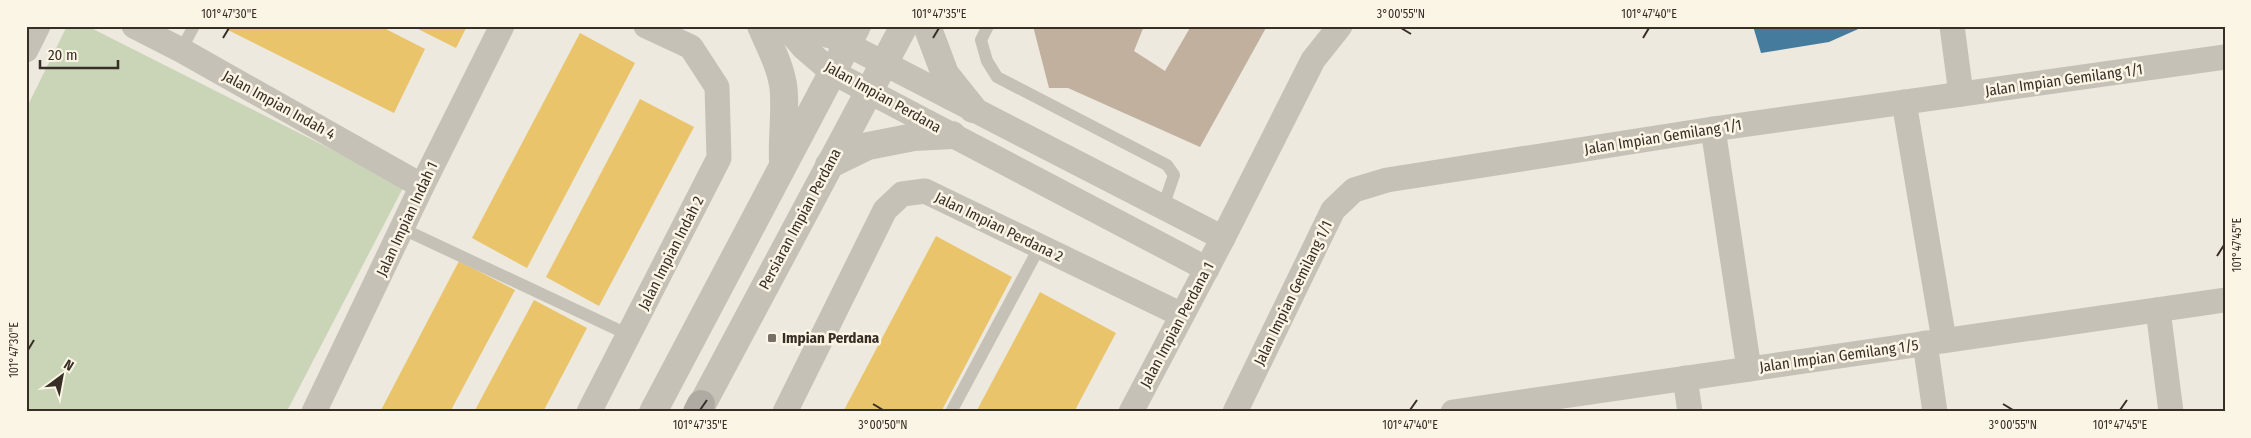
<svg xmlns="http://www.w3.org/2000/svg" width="2251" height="438" font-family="'Fira Sans Condensed',sans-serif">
  <rect width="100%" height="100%" fill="#ede9de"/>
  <polygon fill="#cad4b7" points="67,26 87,26 404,186 288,409 283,412 26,412 26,109"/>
  <g fill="#e9c46a">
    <polygon points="220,26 380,26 425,49 394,113"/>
    <polygon points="412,26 467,26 456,48"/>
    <polygon points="580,33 635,63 527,268 472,238"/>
    <polygon points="640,99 694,127 599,306 546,277"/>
    <polygon points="936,236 1012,277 941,412 843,412"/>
    <polygon points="459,261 515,290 450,412 380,412"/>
    <polygon points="1040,292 1116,333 1074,412 976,412"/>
    <polygon points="534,300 587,328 543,412 474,412"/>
  </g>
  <polygon fill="#457b9d" points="1753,26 1865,26 1829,42 1761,53"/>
  <polygon fill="#c2b09f" points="1033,26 1144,26 1134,51 1165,71 1191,26 1267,26 1200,147 1068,88 1049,88"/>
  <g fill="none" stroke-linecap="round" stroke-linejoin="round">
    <g stroke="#c6c1b7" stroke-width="12">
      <polyline points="988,26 981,40 987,61 997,77 1167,165 1174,175 1163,207"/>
      <polyline points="181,50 194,26"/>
      <polyline points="403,229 629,335"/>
      <polyline points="951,412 1040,246"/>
    </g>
    <g stroke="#c6c1b7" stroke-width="25">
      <polyline points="134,26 181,50 422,186"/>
      <polyline points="785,26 831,36 1223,238"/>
      <polyline points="1952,26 1961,94"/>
      <polyline points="786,27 803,47 832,72 1207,269"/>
      <polyline points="26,50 38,26"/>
      <polyline points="1904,102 1944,340"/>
      <polyline points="1713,129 1749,369"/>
      <polyline points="2158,310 2171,412"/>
      <polyline points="1925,343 1935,412"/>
      <polyline points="1685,378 1690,412"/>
      <polyline points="314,412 422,186 502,26"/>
      <polyline points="589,412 719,158 717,87 691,47 646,26"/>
      <polyline points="785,412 885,210 902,194 925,191 1182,315"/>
      <polyline points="1131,412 1223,238 1313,60 1340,26"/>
      <polyline points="1235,412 1333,210 1354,190 1387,180 1713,129 2225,57"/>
      <polyline points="1453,412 2225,300"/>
    </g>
    <g stroke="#c6c1b7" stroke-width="28">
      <path d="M761 26C770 47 784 72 784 96 785 118 782 139 783 161"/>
      <polyline points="927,26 945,74 973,109"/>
      <polyline points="829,165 868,146 914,137 952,135"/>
      <polyline points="653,412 857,26"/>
      <polyline points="698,412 904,26"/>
    </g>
    <polyline stroke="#b0aba2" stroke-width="28" points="697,412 701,404"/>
  </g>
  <path fill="none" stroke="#372e26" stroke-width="2" d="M1401 28 1411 34M223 38 229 28M933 38 939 28M1643 38 1649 28M2217 256 2224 245M28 350 34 340M873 404 883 410M2003 404 2013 410M700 410 707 400M1410 410 1417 400M2120 410 2127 400"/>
  <rect fill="#776f66" stroke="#fbf5e5" stroke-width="2" x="767" y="333" width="10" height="10" rx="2.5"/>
  <g text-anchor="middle" stroke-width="5" stroke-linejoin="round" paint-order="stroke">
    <g font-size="15" fill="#372e26" stroke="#fbf5e5">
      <text transform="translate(2064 80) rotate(-8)" y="5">Jalan Impian Gemilang 1/1</text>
      <text transform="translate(883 97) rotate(29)" y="5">Jalan Impian Perdana</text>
      <text transform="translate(279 105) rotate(29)" y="5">Jalan Impian Indah 4</text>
      <text transform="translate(1663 137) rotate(-9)" y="5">Jalan Impian Gemilang 1/1</text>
      <text transform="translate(407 219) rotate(-65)" y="5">Jalan Impian Indah 1</text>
      <text transform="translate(800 219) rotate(-62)" y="5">Persiaran Impian Perdana</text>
      <text transform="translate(999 227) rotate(26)" y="5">Jalan Impian Perdana 2</text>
      <text transform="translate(671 253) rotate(-63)" y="5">Jalan Impian Indah 2</text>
      <text transform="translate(1293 293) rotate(-64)" y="5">Jalan Impian Gemilang 1/1</text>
      <text transform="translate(1177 325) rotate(-62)" y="5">Jalan Impian Perdana 1</text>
      <text transform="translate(1839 356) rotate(-8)" y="5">Jalan Impian Gemilang 1/5</text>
    </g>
    <g font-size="15" font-weight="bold" fill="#372e26" stroke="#fbf5e5" text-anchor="start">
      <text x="782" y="343">Impian Perdana</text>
    </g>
  </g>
  <rect width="2251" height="438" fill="none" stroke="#fbf5e5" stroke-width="55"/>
  <g transform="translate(62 376) rotate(32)" stroke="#fbf5e5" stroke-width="4" paint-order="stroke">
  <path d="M0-4L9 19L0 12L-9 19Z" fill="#372e26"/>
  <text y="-8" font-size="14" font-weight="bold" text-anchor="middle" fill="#372e26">N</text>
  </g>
  <path d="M40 60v8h78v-8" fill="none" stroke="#372e26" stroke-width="2.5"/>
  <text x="48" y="60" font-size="15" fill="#372e26" stroke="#fbf5e5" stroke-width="4" paint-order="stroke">20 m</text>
  <rect x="28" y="28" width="2196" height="382" fill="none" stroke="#372e26" stroke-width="2"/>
  <g font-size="12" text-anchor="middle" fill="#372e26">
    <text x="229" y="18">101°47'30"E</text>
    <text x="939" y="18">101°47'35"E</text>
    <text x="1401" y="18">3°00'55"N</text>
    <text x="1649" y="18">101°47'40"E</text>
    <text transform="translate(2237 245) rotate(-90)" y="4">101°47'45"E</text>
    <text transform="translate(14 350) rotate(-90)" y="4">101°47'30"E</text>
    <text x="700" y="429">101°47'35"E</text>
    <text x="883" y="429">3°00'50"N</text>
    <text x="1410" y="429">101°47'40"E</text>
    <text x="2013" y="429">3°00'55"N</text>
    <text x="2120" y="429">101°47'45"E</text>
  </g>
</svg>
